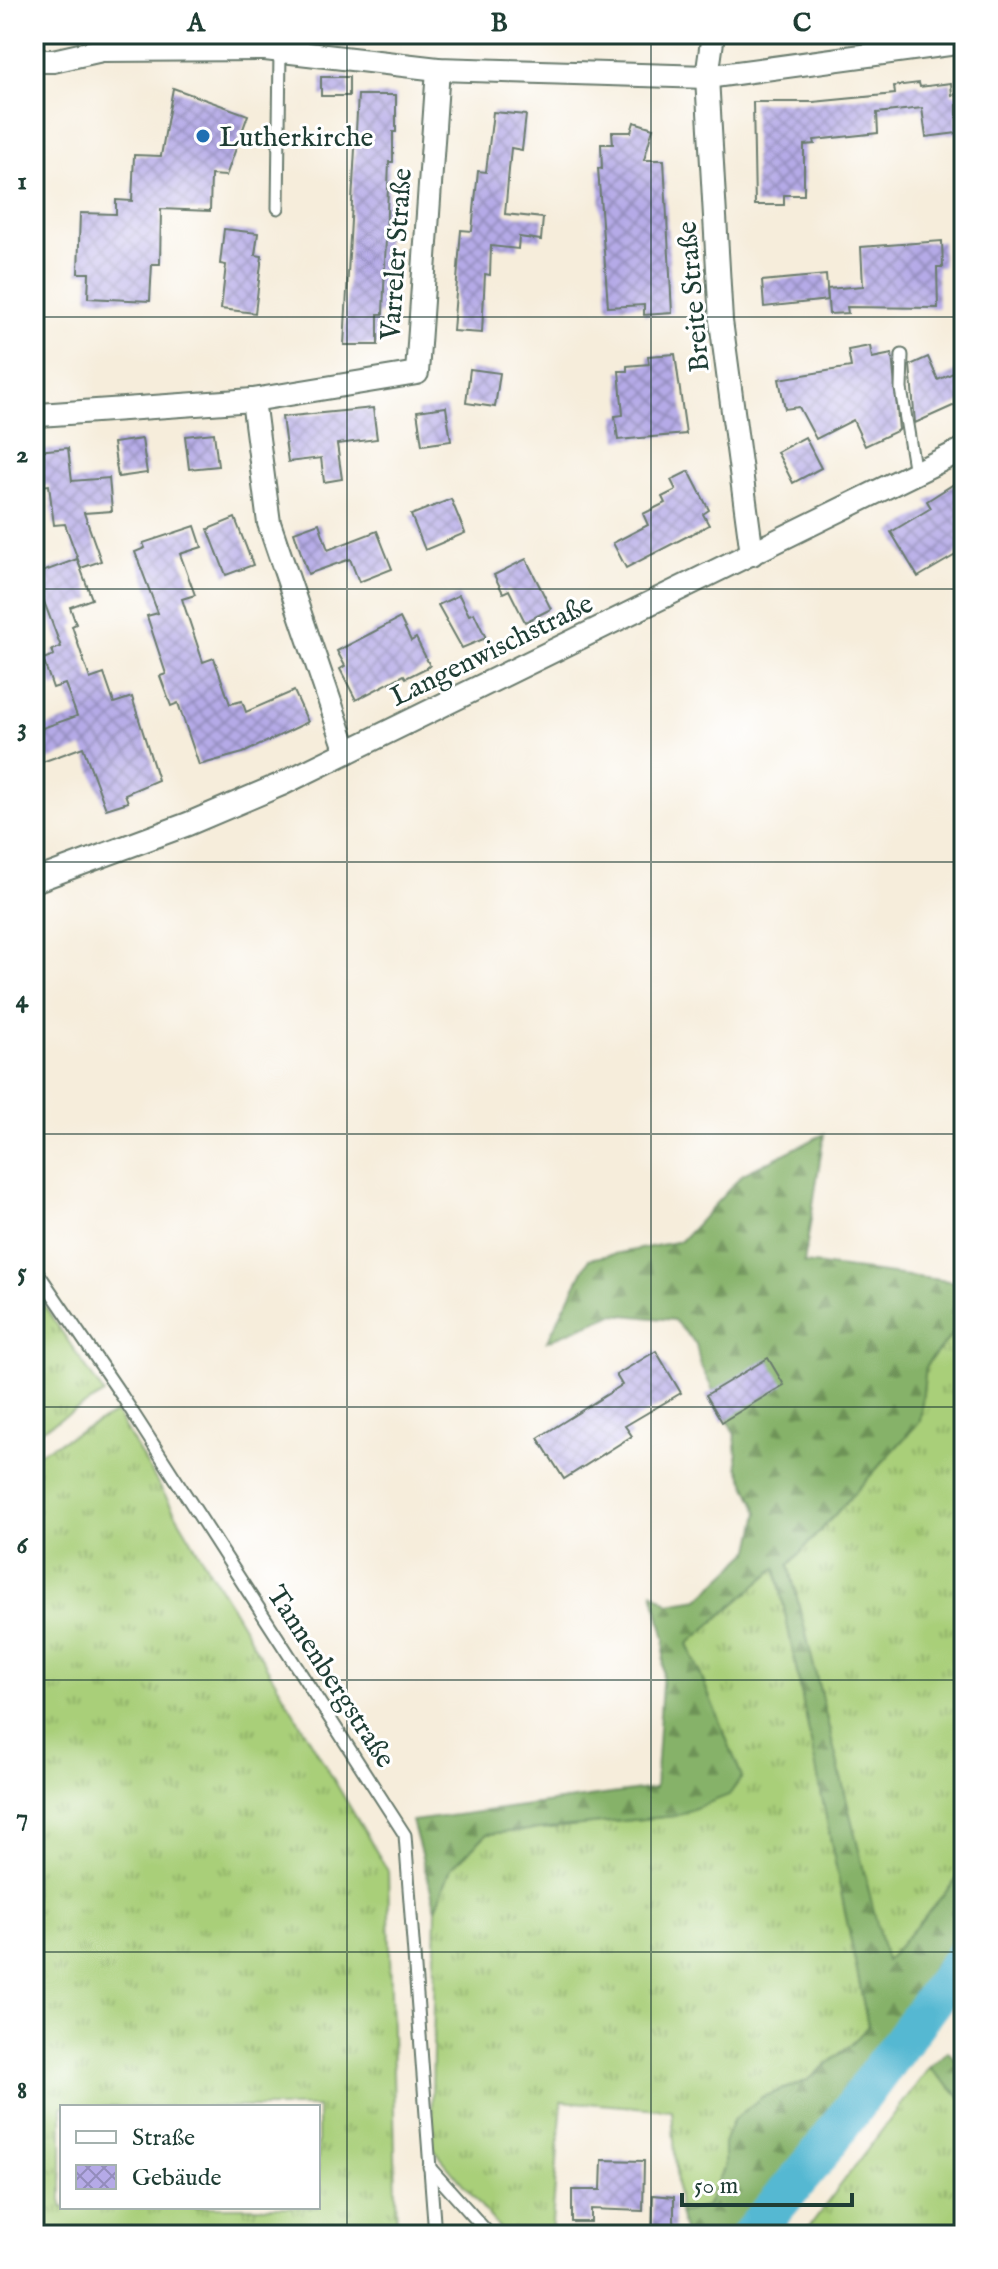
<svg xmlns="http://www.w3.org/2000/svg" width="998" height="2269" font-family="'IM FELL English',serif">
  <defs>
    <pattern id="grass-tufts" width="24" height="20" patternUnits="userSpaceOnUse" patternTransform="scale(2)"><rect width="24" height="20" fill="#a9cf79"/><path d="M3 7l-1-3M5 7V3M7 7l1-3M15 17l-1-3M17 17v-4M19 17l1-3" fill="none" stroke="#89a964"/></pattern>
    <pattern id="forest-firs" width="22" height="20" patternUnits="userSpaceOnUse" patternTransform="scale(2)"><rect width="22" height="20" fill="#86b269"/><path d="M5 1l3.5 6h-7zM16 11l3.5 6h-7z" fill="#6d9257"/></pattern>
    <pattern id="building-cross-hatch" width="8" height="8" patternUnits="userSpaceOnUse" patternTransform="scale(2)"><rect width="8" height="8" fill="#b5aae7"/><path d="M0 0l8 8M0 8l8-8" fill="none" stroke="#938cbc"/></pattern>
  </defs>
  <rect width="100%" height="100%" fill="#fff"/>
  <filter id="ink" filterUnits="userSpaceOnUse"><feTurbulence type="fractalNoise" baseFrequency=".0125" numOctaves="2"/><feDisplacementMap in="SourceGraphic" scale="16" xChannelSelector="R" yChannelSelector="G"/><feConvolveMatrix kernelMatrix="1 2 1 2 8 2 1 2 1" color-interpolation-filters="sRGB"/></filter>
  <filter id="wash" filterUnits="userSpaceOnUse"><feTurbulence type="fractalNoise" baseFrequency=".006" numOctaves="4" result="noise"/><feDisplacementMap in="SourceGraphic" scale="32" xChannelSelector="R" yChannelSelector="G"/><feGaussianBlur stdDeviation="1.8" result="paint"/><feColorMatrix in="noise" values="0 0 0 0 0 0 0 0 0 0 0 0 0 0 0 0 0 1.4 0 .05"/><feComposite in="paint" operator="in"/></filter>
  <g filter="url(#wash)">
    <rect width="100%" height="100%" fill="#f6eddb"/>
    <g fill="url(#grass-tufts)" stroke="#648656" stroke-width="2" fill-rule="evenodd">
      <polygon points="34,1291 104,1394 34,1434"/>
      <polygon points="964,1321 964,1871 886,1962 789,1565 920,1421 926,1365"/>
      <path d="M116 1413 388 1871 397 2235H34V1455ZM62 2107H318V2207H62Z"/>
      <polygon points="776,1567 868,2026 853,2043 806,2081 762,2097 724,2144 724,2169 706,2207 679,2213 672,2110 562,2101 551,2235 505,2235 431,2146 436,1909 451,1868 487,1834 675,1816 742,1777 688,1644"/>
      <polygon points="929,2068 964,2100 964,2235 803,2235"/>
    </g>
    <g fill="url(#forest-firs)" stroke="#52784e" stroke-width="2">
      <polygon points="824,1134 804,1263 964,1283 964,1321 926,1365 920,1421 789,1565 886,1961 964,1871 964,1952 811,2161 749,2235 685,2235 679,2213 706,2207 724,2169 724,2144 733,2120 762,2097 806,2081 853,2043 868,2026 776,1568 688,1644 742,1777 729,1795 675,1816 487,1834 451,1868 436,1909 412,1821 655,1788 665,1639 653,1592 669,1604 699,1599 751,1550 759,1512 738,1467 735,1435 700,1364 696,1344 674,1320 613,1314 547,1341 589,1259 681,1241 743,1174"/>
      <polygon points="948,2051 964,2071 964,2100 929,2068"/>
    </g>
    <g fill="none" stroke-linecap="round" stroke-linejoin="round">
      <polyline stroke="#54b8d2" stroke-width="40" points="751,2235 814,2161 964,1957"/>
    </g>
    <g id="blocks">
      <g fill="url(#building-cross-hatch)">
        <rect x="321" y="77" width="28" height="19"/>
        <polygon points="919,83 920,87 951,83 952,95 957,94 957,133 926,137 922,108 877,113 878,133 814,140 815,144 804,145 804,195 784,195 784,205 755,205 753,102 813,102 895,94 894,86"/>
        <polygon points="173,88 248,115 226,176 211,175 210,211 161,209 160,264 152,264 150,301 88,298 89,273 78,273 80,213 116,214 116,200 132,201 134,155 161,156"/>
        <polygon points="358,95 396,95 396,132 393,132 393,162 389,162 383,314 378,314 378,345 344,345"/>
        <polygon points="493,112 526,115 522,150 511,148 505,214 543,218 541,240 519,237 518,249 491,246 490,275 485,274 482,333 453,331 461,230 472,231 478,171 486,172"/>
        <polygon points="634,122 653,128 644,160 664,160 672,313 644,315 644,305 608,307 598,168 602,169 601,144 613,144 612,132 631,132"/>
        <polygon points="224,229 258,233 255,255 262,256 255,313 221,309 226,265 220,264"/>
        <polygon points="942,241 943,267 937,267 938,308 847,307 848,313 829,314 827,289 863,286 861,247"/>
        <polygon points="826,275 828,300 764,307 762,281"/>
        <polygon points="870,346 872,358 892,354 899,430 865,446 853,420 816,439 799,407 785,409 779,379 851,367 848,350"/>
        <polygon points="675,354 686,434 618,440 615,416 623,415 619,371 627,371 627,366 649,364 648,356"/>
        <polygon points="928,357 938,380 964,368 964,401 915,423 910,365"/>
        <polygon points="470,369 500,373 495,407 466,403"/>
        <polygon points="446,407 451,441 422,445 417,411"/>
        <polygon points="373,408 377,439 337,444 342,479 324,482 321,458 288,462 282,417"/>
        <polygon points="214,433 218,466 189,469 185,436"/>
        <polygon points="805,437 821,468 793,483 777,452"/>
        <polygon points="142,439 147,473 118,477 113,443"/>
        <polygon points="68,448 72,481 109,478 112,511 84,513 101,561 81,568 65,524 54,525 49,485 41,486 37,451"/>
        <polygon points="689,471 709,510 703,514 709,525 626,568 613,543 648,525 643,514 665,503 662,497 676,490 671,480"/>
        <polygon points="954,484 964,501 964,550 918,577 891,532 931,508 927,501"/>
        <polygon points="451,499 465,533 425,550 411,515"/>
        <polygon points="235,518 253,565 226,575 208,529"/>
        <polygon points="319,523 328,550 377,531 392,569 359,582 350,559 308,574 294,532"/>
        <polygon points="195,526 202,547 180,554 195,595 182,599 203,662 214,658 230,704 242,701 246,712 294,691 308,722 243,753 199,765 178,703 171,706 160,676 166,674 147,616 158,613 135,552 145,548 143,543"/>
        <polygon points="77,559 92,599 70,607 76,624 72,626 90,679 104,674 114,703 132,697 158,780 125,794 128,802 106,809 83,747 34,765 34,731 77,716 65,684 53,688 43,659 54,655 52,650 61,647 34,575"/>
        <polygon points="526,559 551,609 525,622 509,590 503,593 494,575"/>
        <polygon points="459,595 469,615 474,613 486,638 462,648 438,605"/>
        <polygon points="400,618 411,641 416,638 430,666 406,678 404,675 356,700 340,669 345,666 337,651"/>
        <polygon points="656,1351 681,1393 625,1426 632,1436 564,1479 538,1438 622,1385 616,1375"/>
        <polygon points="768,1358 784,1385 722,1422 706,1395"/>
        <polygon points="602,2160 644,2161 643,2211 591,2209 591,2222 572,2222 572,2190 601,2190"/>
        <polygon points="653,2195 674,2197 674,2229 652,2229"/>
      </g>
    </g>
  </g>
  <g filter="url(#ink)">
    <use href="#blocks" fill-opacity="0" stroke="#6a7b6e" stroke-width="2"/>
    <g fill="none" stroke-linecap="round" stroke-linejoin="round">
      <defs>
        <g id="service">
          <polyline points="278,208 280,51"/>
          <polyline points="902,355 901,389 915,473"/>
          <polyline points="34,1267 122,1396 405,1835 435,2235"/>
          <polyline points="429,2167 490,2235"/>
        </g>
        <g id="minor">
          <polyline points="713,34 707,77 721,321 752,554"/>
          <polyline points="34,61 53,61 102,50 265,49 438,69 707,77 964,42"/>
          <polyline points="253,400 269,523 347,752"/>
          <polyline points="39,415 253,400 417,373 438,69"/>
          <polyline points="34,881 188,824 282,784 964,449"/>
        </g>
      </defs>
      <use href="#service" stroke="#6a7b6e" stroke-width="15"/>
      <use href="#minor" stroke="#6a7b6e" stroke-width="26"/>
      <use href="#service" stroke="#fff" stroke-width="11"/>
      <use href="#minor" stroke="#fff" stroke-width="22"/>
    </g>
  </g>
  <path fill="none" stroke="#1f3d34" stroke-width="2" stroke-opacity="0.55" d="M347 34V2235M651 34V2235M34 317H964M34 589H964M34 862H964M34 1134H964M34 1407H964M34 1680H964M34 1952H964"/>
  <circle fill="#1f6fb2" stroke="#fff" stroke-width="3" cx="203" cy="136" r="8"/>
  <g text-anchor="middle" stroke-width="6" stroke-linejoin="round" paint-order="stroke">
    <g font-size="28" fill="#1f3d34" stroke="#fff" text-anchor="start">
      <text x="219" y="146">Lutherkirche</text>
    </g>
    <g font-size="28" fill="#1f3d34" stroke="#fff">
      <text transform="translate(395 254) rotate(-86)" y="10">Varreler Straße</text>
      <text transform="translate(692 297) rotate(-95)" y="10">Breite Straße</text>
      <text transform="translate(491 649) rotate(-26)" y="10">Langenwischstraße</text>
      <text transform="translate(332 1676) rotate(57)" y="10">Tannenbergstraße</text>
    </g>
  </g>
  <rect width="998" height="2269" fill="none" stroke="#fff" stroke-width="88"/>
  <rect x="60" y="2105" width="260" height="104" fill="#ffffff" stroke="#a5b1ae" stroke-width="2"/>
  <rect x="76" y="2131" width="40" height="12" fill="#ffffff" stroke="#a5b1ae" stroke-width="2"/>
  <text x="132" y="2145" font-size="24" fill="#1f3d34">Straße</text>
  <rect x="76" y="2165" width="40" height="24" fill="url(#building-cross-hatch)" stroke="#a5b1ae" stroke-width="2"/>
  <text x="132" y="2185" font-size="24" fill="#1f3d34">Gebäude</text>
  <path d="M682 2193v12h170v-12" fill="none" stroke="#1f3d34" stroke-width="4"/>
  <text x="694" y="2193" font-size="24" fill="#1f3d34" stroke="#ffffff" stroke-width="6" paint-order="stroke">50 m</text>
  <rect x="44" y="44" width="910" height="2181" fill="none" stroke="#1f3d34" stroke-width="3"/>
  <g font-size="26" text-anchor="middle" font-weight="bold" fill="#1f3d34">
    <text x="196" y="31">A</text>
    <text x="499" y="31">B</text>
    <text x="802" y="31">C</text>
    <text x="22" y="189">1</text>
    <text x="22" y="462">2</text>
    <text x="22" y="735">3</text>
    <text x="22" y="1007">4</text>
    <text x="22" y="1280">5</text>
    <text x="22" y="1553">6</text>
    <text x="22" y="1825">7</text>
    <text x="22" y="2098">8</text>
  </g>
</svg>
